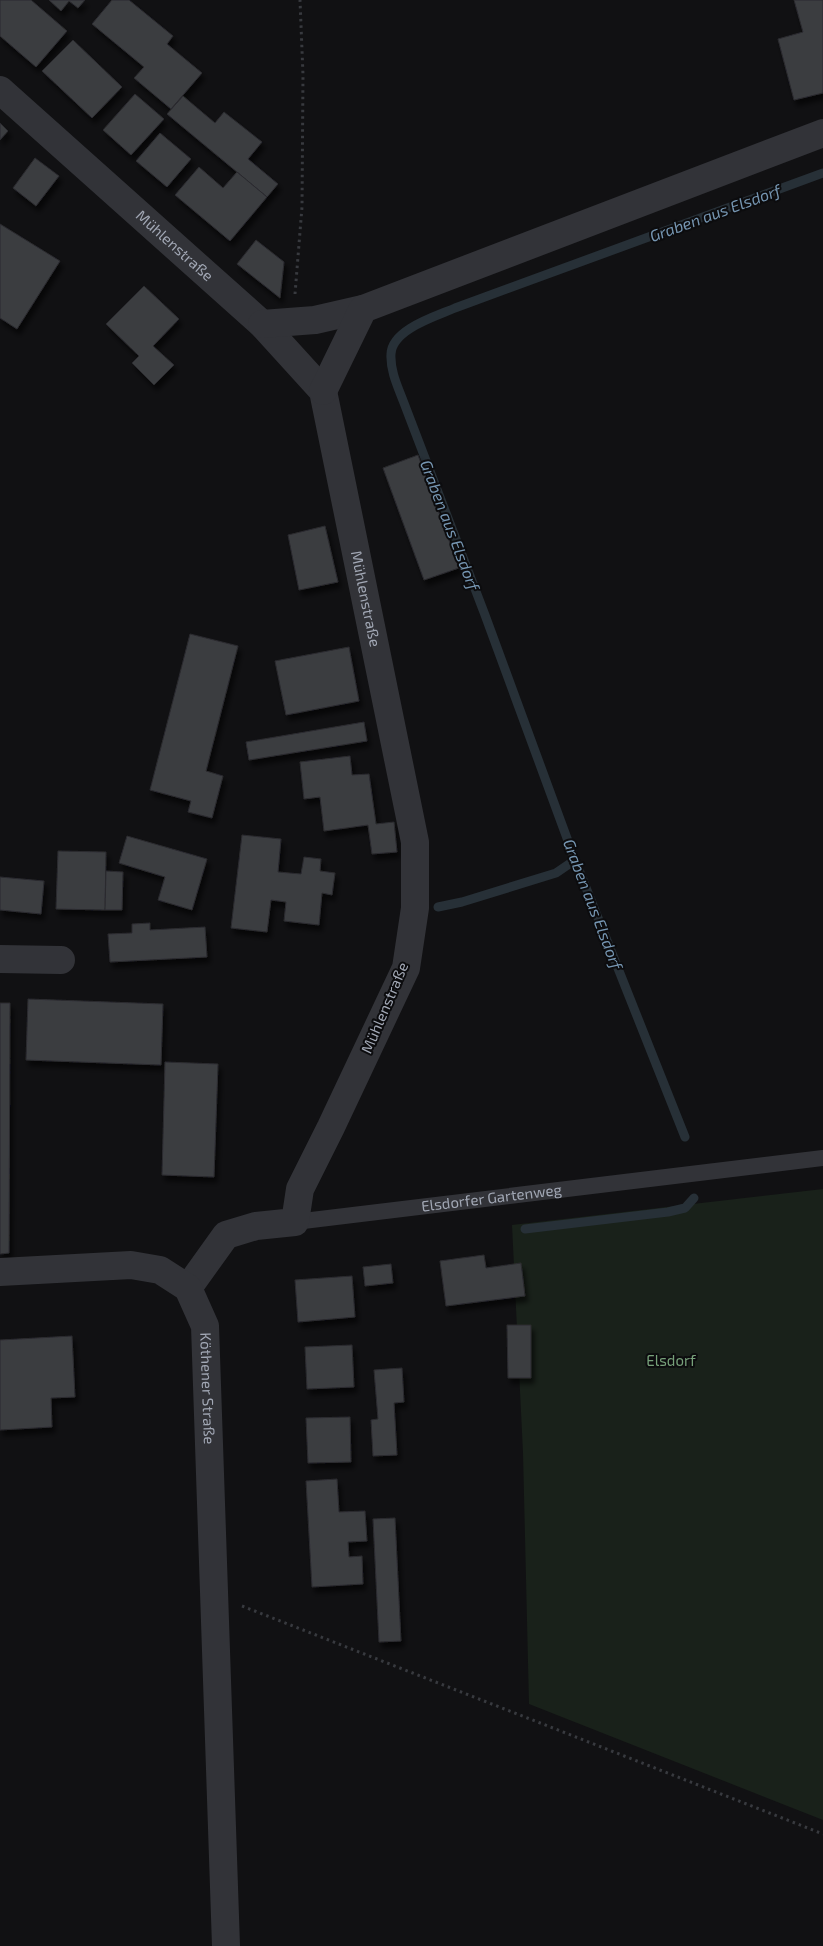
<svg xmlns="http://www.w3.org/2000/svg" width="823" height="1946" font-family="'Exo 2',sans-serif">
  <defs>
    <filter id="shadow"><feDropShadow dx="3" dy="5.5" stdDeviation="2.5" flood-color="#0009"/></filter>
  </defs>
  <rect width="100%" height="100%" fill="#111113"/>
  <polygon fill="#19211a" points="823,1189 823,1820 529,1704 523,1453 512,1225"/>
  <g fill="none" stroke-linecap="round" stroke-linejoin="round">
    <g stroke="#273037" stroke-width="9">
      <polyline points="438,907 462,902 556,873 575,860"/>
      <path d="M685 1137 575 860 485 615 404 403C398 387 390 371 391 354 392 329 437 316 455 308L823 173"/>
      <polyline points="525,1229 668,1212 685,1208 694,1198"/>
    </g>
  </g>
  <g fill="#3b3c41" stroke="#2b2b2f" filter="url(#shadow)">
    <polygon points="0,0 31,0 67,31 36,67 0,36"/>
    <polygon points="49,0 85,0 78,8 69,1 61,11"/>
    <polygon points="112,0 129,0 173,36 167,44 202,73 171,109 134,78 144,67 92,24"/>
    <polygon points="794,0 823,0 823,93 794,100 778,39 803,32"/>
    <polygon points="73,40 122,87 92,118 42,71"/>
    <polygon points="135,94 164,119 131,155 103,130"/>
    <polygon points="183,96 215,123 224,112 262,142 248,159 278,184 267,197 167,114"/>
    <polygon points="0,123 8,131 0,140"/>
    <polygon points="160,133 191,159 167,187 136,161"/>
    <polygon points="35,158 59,176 36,206 13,188"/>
    <polygon points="199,167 223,188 237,172 267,197 230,241 175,195"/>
    <polygon points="0,224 60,261 17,329 0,318"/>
    <polygon points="256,240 284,262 280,298 237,264"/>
    <polygon points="144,286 179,319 153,346 174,365 154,385 132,363 139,356 106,324"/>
    <polygon points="418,455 459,568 424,580 383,468"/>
    <polygon points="325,526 338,582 299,590 288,535"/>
    <polygon points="190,634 238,646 206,771 223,776 212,818 188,812 191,801 150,790"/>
    <polygon points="349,647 359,701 286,715 275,661"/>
    <polygon points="364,722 367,741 249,760 246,742"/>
    <polygon points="350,756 352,775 369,774 376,824 394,822 397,852 372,854 368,825 324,831 320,797 304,799 300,762"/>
    <polygon points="242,835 281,839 278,872 301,874 304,857 321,859 320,871 335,873 332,895 322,893 319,925 284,921 286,902 271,900 267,932 231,928"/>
    <polygon points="127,836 207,859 192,910 158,900 165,877 119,863"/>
    <polygon points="58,851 106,852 105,910 56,909"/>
    <polygon points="106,871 123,872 122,910 105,910"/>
    <polygon points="0,877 44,881 41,914 0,910"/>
    <polygon points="150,923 150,930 205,927 207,957 110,962 108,934 132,933 132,924"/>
    <polygon points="28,999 163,1004 161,1065 26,1060"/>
    <polygon points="0,1003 10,1003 9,1253 0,1254"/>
    <polygon points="165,1062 218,1064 214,1177 162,1175"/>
    <polygon points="484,1255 486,1268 521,1263 525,1296 446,1306 440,1261"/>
    <polygon points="391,1264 393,1283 365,1286 363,1267"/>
    <polygon points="352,1276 355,1317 298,1322 295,1280"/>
    <polygon points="507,1325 531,1325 531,1378 508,1378"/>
    <polygon points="72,1336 75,1397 51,1398 52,1427 0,1430 0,1340"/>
    <polygon points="352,1345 354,1387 307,1389 305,1347"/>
    <polygon points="402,1368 404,1402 394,1403 397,1455 373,1456 371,1420 378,1419 374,1370"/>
    <polygon points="350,1417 351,1462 308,1463 306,1418"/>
    <polygon points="337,1479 339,1512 365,1511 367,1541 348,1542 349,1557 362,1556 363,1584 312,1587 306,1481"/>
    <polygon points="395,1518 401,1641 379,1642 373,1519"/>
  </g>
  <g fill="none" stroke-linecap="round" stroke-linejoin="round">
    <g stroke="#383a3f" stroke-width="3" stroke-dasharray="2.5 4" stroke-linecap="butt">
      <polyline points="295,294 302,207 303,75 300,0"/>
      <polyline points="242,1606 823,1834"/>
    </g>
    <path stroke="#323338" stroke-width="16" id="s1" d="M295 1222 823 1158"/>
    <g stroke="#323338" stroke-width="28">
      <path id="s2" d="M0 90 262 324 323 391 415 842V908L406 968 331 1127 300 1189 295 1222 256 1226 226 1235 188 1288"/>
      <polyline points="262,324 315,320 363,309"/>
      <polyline points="323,391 363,309 823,133"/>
      <polyline points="0,959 61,960"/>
    </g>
    <path stroke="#323338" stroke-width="28" id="s3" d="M0 1272 131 1265 160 1270 188 1288 205 1326 226 1946"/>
  </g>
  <g text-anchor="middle" stroke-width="4" stroke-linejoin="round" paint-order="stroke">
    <g font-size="15" fill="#a2a8b5" stroke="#0c0c0e">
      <text dy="5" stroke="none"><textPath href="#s2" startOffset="234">Mühlenstraße</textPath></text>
      <text dy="5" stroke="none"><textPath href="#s2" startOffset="654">Mühlenstraße</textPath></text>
      <text transform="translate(385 1008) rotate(-67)" y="5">Mühlenstraße</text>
      <text dy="5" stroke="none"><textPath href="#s1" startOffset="198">Elsdorfer Gartenweg</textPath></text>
      <text dy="5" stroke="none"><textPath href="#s3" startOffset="298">Köthener Straße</textPath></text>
    </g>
    <g font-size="15" fill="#77a17a" stroke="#0c0c0e">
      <text x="671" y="1366">Elsdorf</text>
    </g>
    <g font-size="16" font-style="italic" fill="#7696b2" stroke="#0c0c0e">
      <text transform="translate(715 213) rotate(-20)" y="6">Graben aus Elsdorf</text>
      <text transform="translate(450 525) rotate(69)" y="6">Graben aus Elsdorf</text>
      <text transform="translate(593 904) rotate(69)" y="6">Graben aus Elsdorf</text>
    </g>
  </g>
</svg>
